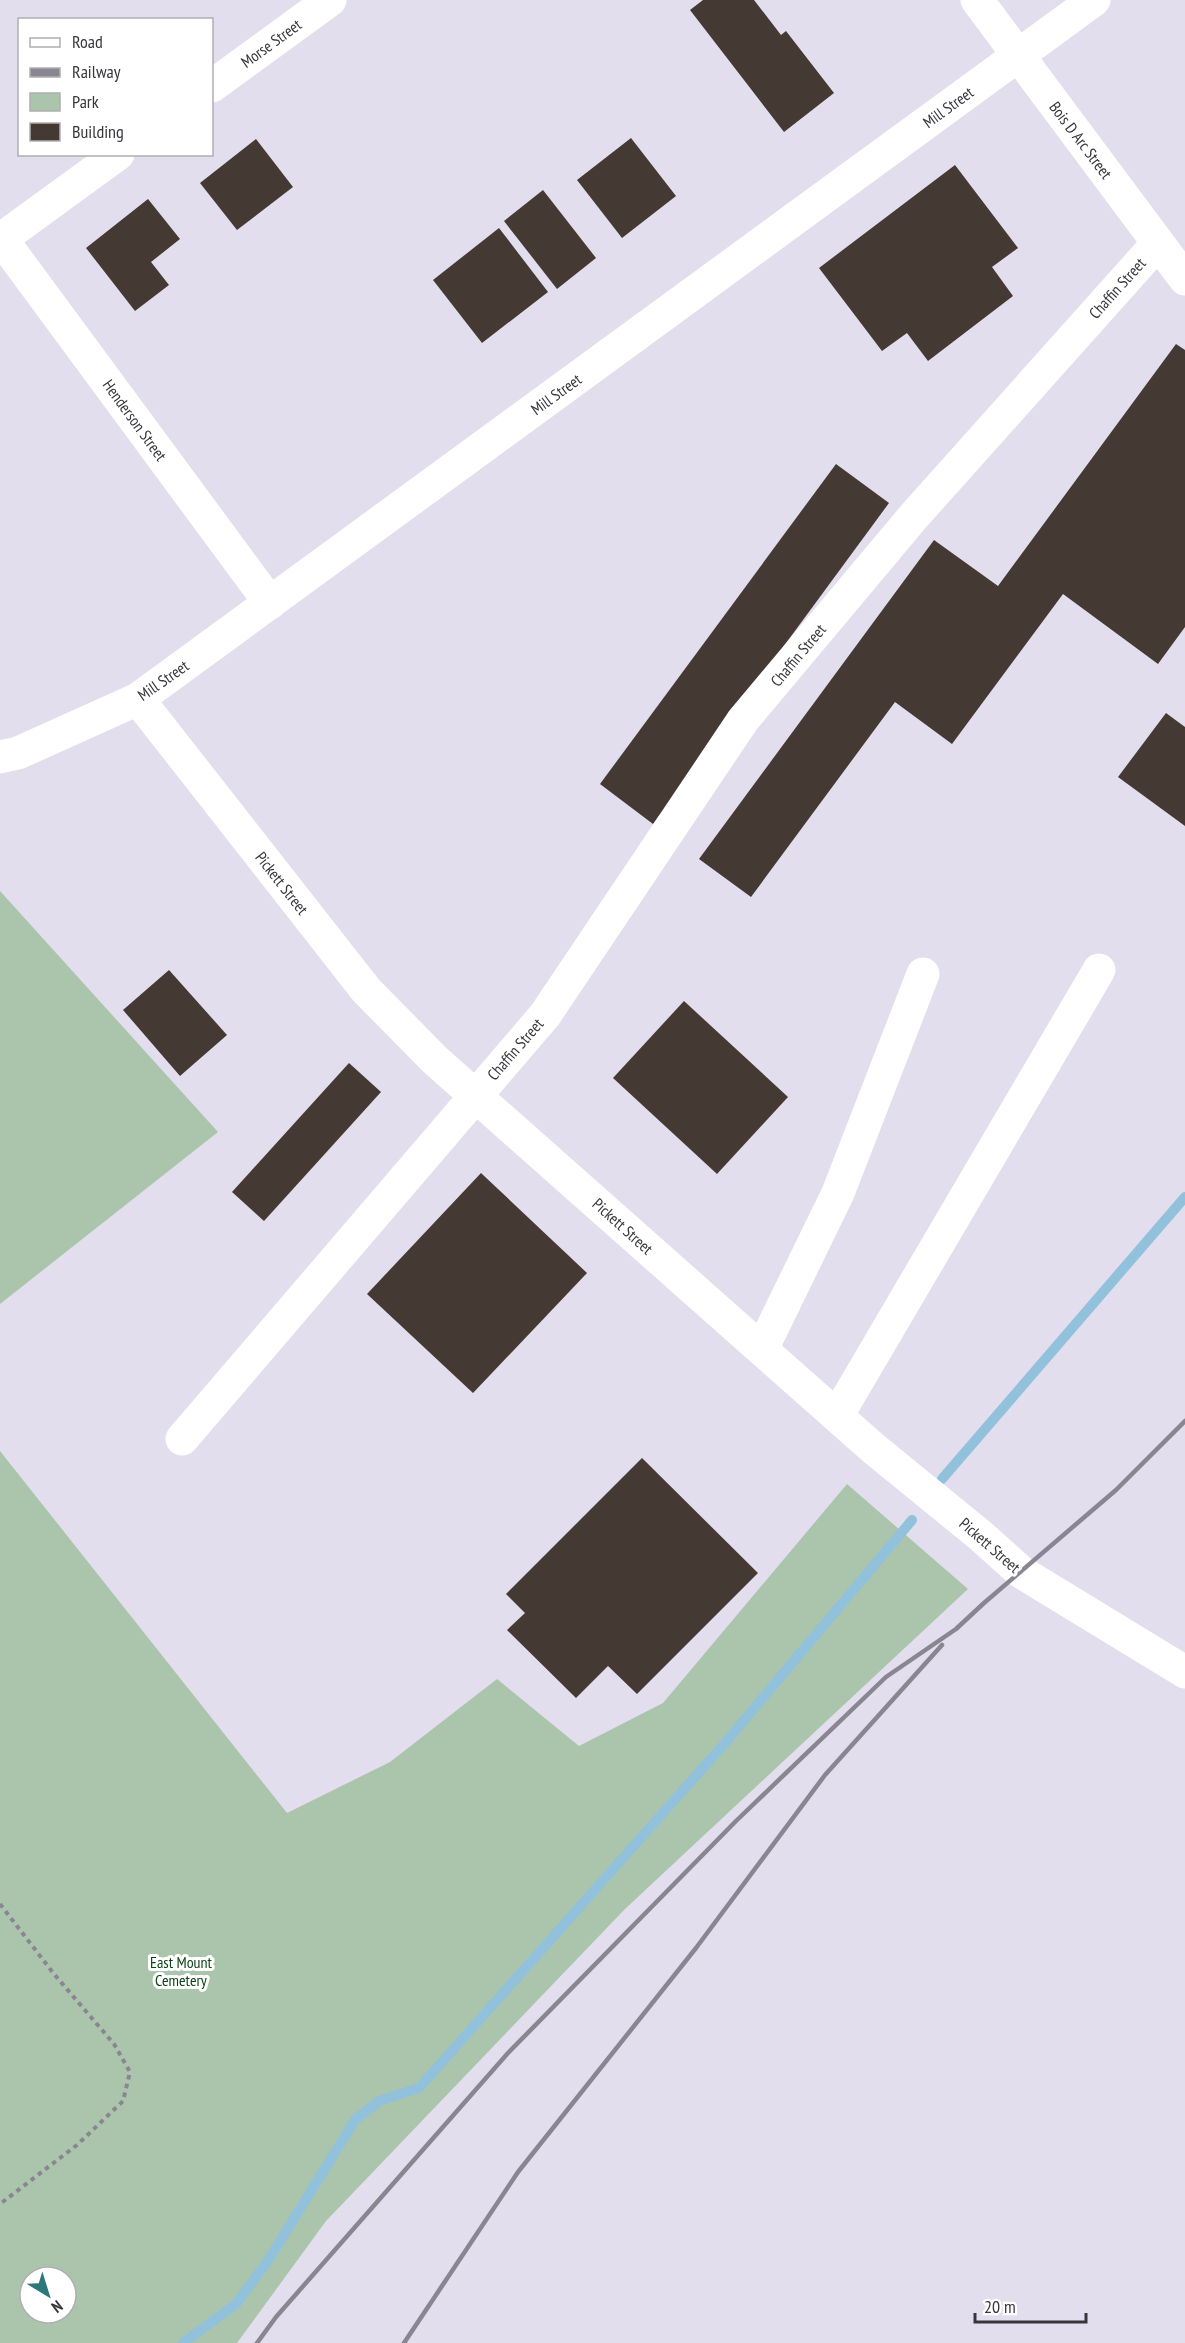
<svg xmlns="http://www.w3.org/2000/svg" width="1185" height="2343" font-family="'PT Sans Narrow',sans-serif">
  <rect width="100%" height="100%" fill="#e2deed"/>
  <g fill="#abc5ac" fill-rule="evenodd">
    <polygon points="0,891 218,1132 0,1304"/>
    <path d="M0 1451 287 1813 390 1762 497 1679 579 1746 663 1703 847 1484 968 1589 625 1909 326 2221 237 2343H0ZM30 2277H66V2313H30Z"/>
  </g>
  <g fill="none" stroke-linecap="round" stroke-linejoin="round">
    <g stroke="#92c1db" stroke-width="10">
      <polyline points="942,1479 1185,1197"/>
      <polyline points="183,2343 236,2304 269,2259 355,2120 379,2101 419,2088 725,1743 912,1520"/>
    </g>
  </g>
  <g fill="#453933">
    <polygon points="703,0 754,0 781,35 786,31 834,93 784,132 690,10"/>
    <polygon points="631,138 676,196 622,238 577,180"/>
    <polygon points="256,139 293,187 237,230 200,183"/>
    <polygon points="955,165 1018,248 992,267 1013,296 928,361 907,333 882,351 819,268"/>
    <polygon points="543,190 596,258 557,289 504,221"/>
    <polygon points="148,199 180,239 151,262 169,285 135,311 86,248"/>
    <polygon points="499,228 548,292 482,343 433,280"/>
    <polygon points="1176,344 1185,350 1185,627 1158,664 1063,594 952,744 895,702 751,897 699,859 934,540 998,586"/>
    <polygon points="836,464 889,503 653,824 600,784"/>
    <polygon points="1166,713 1185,727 1185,826 1118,777"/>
    <polygon points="169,970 227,1035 180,1076 123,1010"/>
    <polygon points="684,1001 788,1097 717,1174 613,1078"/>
    <polygon points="349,1063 381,1092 264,1221 232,1192"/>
    <polygon points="481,1173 587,1273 473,1393 367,1294"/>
    <polygon points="642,1458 758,1573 637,1694 608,1666 576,1698 507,1630 525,1613 506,1594"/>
  </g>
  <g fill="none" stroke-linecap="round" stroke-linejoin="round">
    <polyline stroke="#898691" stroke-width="4" stroke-dasharray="4.5 4.5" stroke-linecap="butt" points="0,1904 54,1974 114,2044 130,2072 123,2101 77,2145 0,2204"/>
    <g stroke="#fff" stroke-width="33">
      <polyline points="977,0 1185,279"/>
      <polyline points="212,86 330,0"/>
      <polyline points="0,237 270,603"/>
      <polyline points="0,240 118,154"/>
      <polyline points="138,699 366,990 435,1060 873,1448 981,1536 1021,1572 1185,1672"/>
      <polyline points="0,757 18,753 138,699 1094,0"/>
      <polyline points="762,1349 838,1193 923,974"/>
      <polyline points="837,1416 1099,970"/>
      <polyline points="182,1439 545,1015 743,720 914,516 1158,243"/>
    </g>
    <g stroke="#898691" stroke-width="4.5">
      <polyline points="257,2343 276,2317 508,2053 736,1821 886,1677 956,1629 984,1603 1116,1490 1185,1421"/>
      <polyline points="404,2343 518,2172 696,1948 825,1775 942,1645"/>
    </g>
  </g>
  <g text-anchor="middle" stroke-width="6" stroke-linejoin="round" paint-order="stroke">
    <g font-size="16" fill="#38363c" stroke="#fff">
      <text transform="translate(271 43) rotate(-36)" y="6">Morse Street</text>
      <text transform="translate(948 107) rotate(-36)" y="6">Mill Street</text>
      <text transform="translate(1081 140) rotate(53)" y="6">Bois D Arc Street</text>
      <text transform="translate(1117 288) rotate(-48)" y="6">Chaffin Street</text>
      <text transform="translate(556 394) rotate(-36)" y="6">Mill Street</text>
      <text transform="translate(135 420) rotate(54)" y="6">Henderson Street</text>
      <text transform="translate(798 655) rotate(-50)" y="6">Chaffin Street</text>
      <text transform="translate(163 680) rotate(-35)" y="6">Mill Street</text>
      <text transform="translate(282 883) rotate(52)" y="6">Pickett Street</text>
      <text transform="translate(515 1049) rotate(-49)" y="6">Chaffin Street</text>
      <text transform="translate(623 1226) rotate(42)" y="6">Pickett Street</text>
      <text transform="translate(990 1545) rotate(41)" y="6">Pickett Street</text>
    </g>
    <g font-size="16" fill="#0f4418" stroke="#fff">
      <text x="181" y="1968">East Mount<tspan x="181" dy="18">Cemetery</tspan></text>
    </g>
  </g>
  <rect x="18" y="18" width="195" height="138" fill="#ffffff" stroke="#afafb1" stroke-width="1.5"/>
  <rect x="30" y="38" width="30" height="9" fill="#ffffff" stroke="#afafb1" stroke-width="1.5"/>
  <text x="72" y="48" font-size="18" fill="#38363c">Road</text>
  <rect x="30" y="68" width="30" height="9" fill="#898691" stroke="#afafb1" stroke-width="1.5"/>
  <text x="72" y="78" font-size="18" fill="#38363c">Railway</text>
  <rect x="30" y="93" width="30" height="18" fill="#abc5ac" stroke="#afafb1" stroke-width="1.5"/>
  <text x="72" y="108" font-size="18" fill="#38363c">Park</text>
  <rect x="30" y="123" width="30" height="18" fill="#453933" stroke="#afafb1" stroke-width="1.5"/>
  <text x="72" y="138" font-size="18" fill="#38363c">Building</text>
  <g transform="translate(48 2295) rotate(142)"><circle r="28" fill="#ffffff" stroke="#afafb1" stroke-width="1.5"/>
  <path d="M0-4.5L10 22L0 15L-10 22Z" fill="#2d777c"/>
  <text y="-9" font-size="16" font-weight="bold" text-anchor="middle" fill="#38363c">N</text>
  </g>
  <path d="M975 2313v9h111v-9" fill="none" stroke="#38363c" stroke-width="3"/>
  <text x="984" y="2313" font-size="18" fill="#38363c" stroke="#ffffff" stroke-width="4.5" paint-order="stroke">20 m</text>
</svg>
